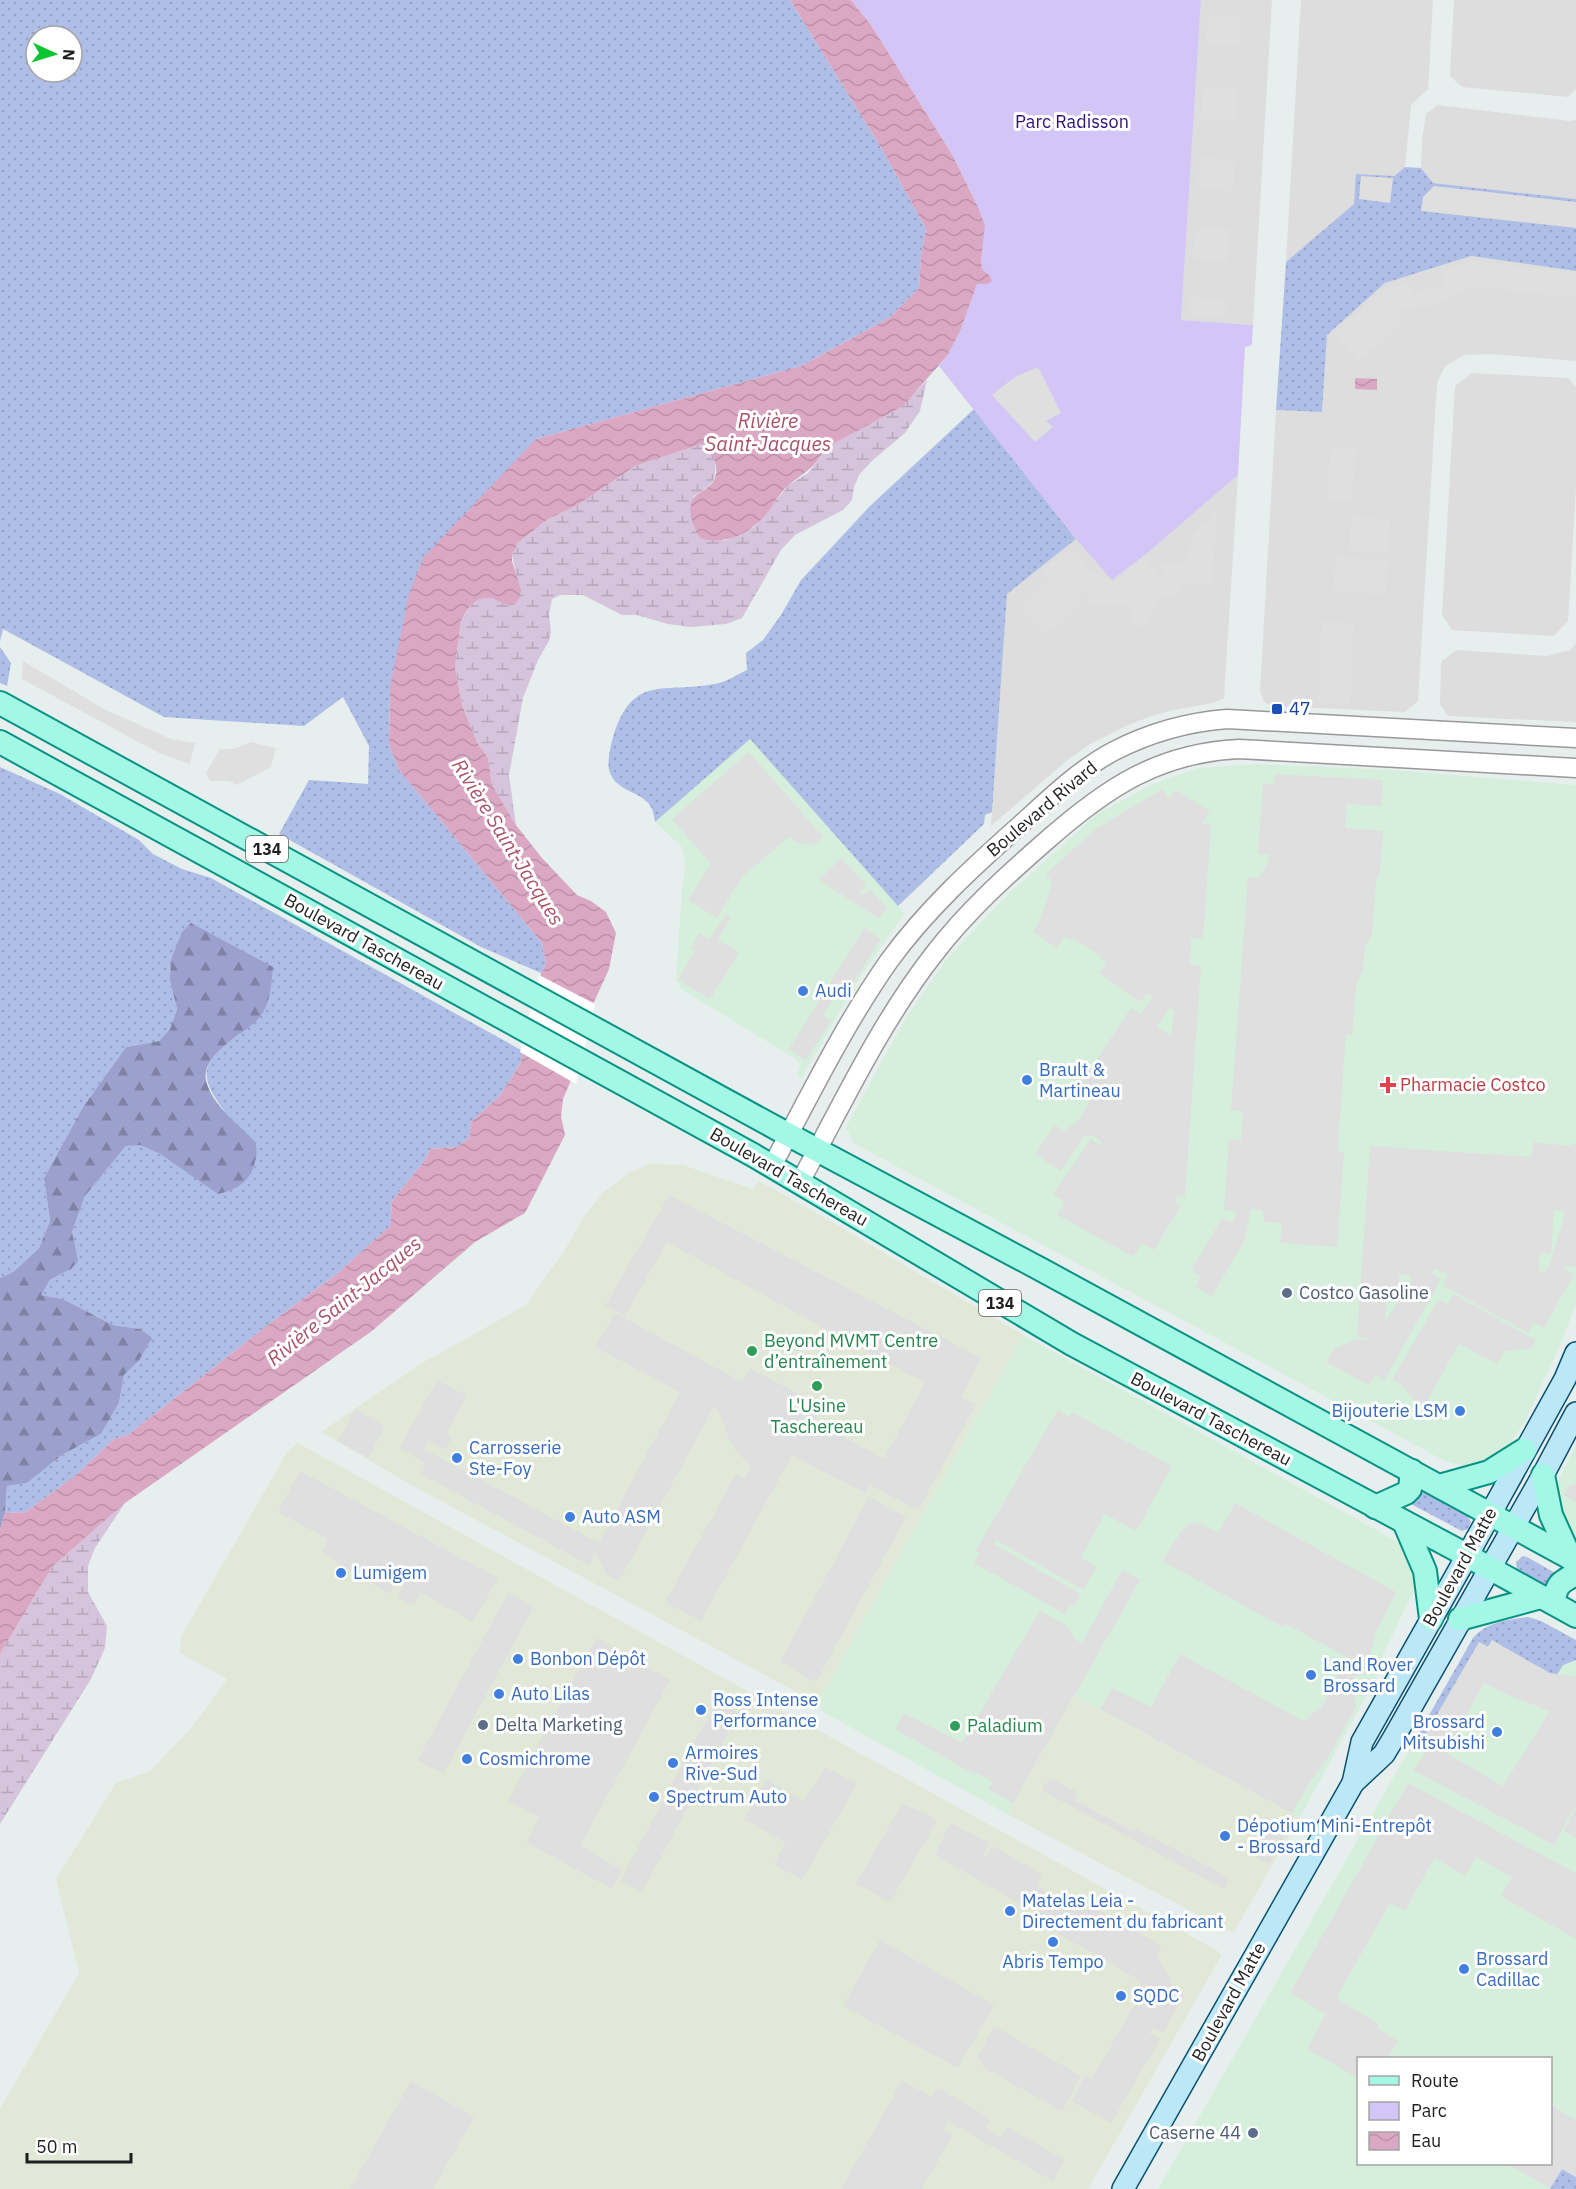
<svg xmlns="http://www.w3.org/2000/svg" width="1576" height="2189" font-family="'IBM Plex Sans',sans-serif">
  <defs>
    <pattern id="grass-dots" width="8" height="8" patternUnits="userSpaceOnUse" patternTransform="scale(1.5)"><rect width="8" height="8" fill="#aebee7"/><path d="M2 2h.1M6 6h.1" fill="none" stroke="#95a3c6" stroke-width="1.8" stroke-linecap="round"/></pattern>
    <pattern id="forest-firs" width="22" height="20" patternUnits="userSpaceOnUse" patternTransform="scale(1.5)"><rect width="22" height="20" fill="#9ca0cc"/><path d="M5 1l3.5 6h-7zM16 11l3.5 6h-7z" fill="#7f82a5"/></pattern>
    <pattern id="wetland-marsh" width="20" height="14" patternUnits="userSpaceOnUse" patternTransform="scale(1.5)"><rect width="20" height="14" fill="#d6c3dc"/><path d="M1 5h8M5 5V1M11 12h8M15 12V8" fill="none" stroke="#b7a7bc"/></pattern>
    <pattern id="water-waves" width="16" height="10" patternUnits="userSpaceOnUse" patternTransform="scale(1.5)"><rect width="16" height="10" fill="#dba8c4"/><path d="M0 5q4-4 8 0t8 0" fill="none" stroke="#bc90a8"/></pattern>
  </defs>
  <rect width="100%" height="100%" fill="#e6efee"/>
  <g fill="#dcdddc">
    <polygon points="1201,0 1272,0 1253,325 1181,320"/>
    <polygon points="1301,0 1433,0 1428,89 1411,105 1405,167 1354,204 1286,262"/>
    <polygon points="1454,0 1576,0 1576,89 1568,97 1462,87 1450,76"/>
    <polygon points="1438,105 1570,121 1576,120 1576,199 1433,183 1421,168 1422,140 1426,114"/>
    <polygon points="1471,256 1576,271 1576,361 1490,354 1464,355 1445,366 1437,383 1418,701 1405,712 1275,706 1265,703 1260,692 1276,410 1322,412 1327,335 1385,283"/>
    <polygon points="1472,373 1568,378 1576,387 1576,488 1568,621 1554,636 1452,630 1442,615 1455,386"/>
    <polygon points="1238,475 1224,698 1213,703 1169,711 1149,717 1126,726 1090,744 1065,762 991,826 1007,594 1076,539 1113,579 1145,555"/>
    <polygon points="1576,643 1576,722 1448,716 1440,704 1441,662 1456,650 1547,656 1570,650"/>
  </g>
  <g fill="#d6efdc" fill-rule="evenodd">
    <polygon points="750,738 905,914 894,928 855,985 801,1079 797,1073 800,1068 799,1061 681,989 676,979 682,890 686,863 681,846 655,822"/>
    <polygon points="1256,764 1392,770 1576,785 1576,1304 1560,1346 1525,1421 1509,1446 1493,1459 1476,1466 1462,1466 1445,1461 853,1143 846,1127 904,1021 946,960 998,904 1098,813 1153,784 1199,768"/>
    <polygon points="1023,1335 1402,1544 1422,1588 1413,1592 1379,1663 1377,1676 1300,1817 1074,1696 1007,1814 821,1711 817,1703"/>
    <polygon points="1576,1444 1576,1538 1565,1527 1556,1485"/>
    <path d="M1528 1617 1541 1621 1576 1640V2189H1158L1473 1638 1479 1632 1500 1621ZM1358 2058H1550V2164H1358Z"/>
  </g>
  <g fill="#e1e8d8">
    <polygon points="650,1164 683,1165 753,1189 759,1181 811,1210 1023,1335 817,1703 413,1486 321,1432 422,1363 526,1305 566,1248 584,1216 604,1192 630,1172"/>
    <polygon points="298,1443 1218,1951 1221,1956 1088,2189 0,2189 0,2109 79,1973 56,1879 116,1783 150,1771 193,1726 227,1679 180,1653 181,1637 286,1454"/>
    <polygon points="1074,1696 1300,1817 1234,1932 1225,1929 1007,1814"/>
  </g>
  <g fill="url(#grass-dots)" fill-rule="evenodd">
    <path d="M0 0H790L883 151 926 229 921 255 919 288 889 318 801 366 536 439 390 687 389 744 399 770 542 943 546 964 541 973 481 947 279 834 309 780 368 784 369 746 343 697 304 726 164 717 3 629 0 641ZM36 36H72V72H36Z"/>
    <polygon points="1405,167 1421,168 1433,183 1576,199 1576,271 1471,256 1385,283 1327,335 1322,412 1276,410 1286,262 1354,204 1356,174 1394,176"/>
    <path d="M974 409 1076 539 1007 594 992 812 985 815 984 824 898 906 750 739 655 822C654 818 654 813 652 809 644 790 616 794 609 770 607 761 611 743 614 734 634 673 665 694 714 684 727 682 736 675 747 670L746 653 763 640 781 615 801 580 831 548 869 507Z"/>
    <polygon points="0,647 11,663 7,686 0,683"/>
    <path d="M0 767 60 794 139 840 153 854 182 869 211 878 523 1051 520 1064 501 1094 471 1122 469 1138 457 1147 430 1149 425 1160 392 1201 390 1226 338 1273 273 1321 128 1435 114 1439 76 1475 26 1512 5 1513 7 1486 27 1483 62 1455 101 1434 119 1403 124 1375 138 1362 140 1329 113 1325 63 1299 40 1295 50 1280 71 1269 74 1246 72 1232 85 1196 126 1146 141 1144 162 1155 229 1117C198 1078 197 1063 240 1034L170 981 177 1009 170 1029 159 1041 126 1047 83 1107 44 1178 50 1221 39 1248 13 1272 0 1278Z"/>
    <polygon points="1421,1491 1467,1515 1471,1522 1468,1529 1462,1531 1409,1503"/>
    <polygon points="1523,1556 1527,1557 1557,1574 1545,1585 1517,1569 1516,1562"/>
    <path d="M1528 1617 1541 1621 1576 1640V1660L1563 1665 1551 1685 1548 1672 1492 1641 1424 1737 1432 1743 1429 1749 1416 1738 1473 1638C1487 1622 1508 1620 1528 1617Z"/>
    <polygon points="1562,2169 1576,2177 1576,2189 1550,2189"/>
  </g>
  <path fill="url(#forest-firs)" d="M191 923 273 967C271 985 271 1005 258 1019 243 1035 201 1054 206 1080 210 1099 227 1115 241 1128 245 1132 251 1137 254 1141 259 1150 256 1159 253 1168 247 1184 234 1190 218 1194L162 1155 141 1145 126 1146 85 1196 72 1232 78 1261 71 1269 50 1280 41 1295 63 1299 113 1325 140 1329 152 1338 138 1362 124 1375 119 1403 101 1434 62 1455 27 1483 7 1486 5 1513 0 1530V1278L13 1272 39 1248 50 1221 44 1178 83 1107 126 1047 159 1041 170 1029 177 1009 170 981 171 960 182 932Z"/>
  <g fill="url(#wetland-marsh)">
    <path d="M927 380 920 411 905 433 873 460 859 475 854 487 852 500 843 510 795 535 781 550 742 618 726 624 691 627 668 624 637 615H622L583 595H560L552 599 549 614 551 632 549 641 538 660 523 698 509 775 516 825 492 785 488 758 477 742 462 705 455 667 461 621 471 605 479 599 492 597 504 604 518 584 512 555 518 543 548 519 578 505 635 466 702 444 715 457C716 485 714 482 693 497L724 541 754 527 789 485 808 473 820 458 824 449 902 406Z"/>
    <polygon points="125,1503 95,1548 88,1566 88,1592 107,1626 105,1648 91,1679 0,1824 0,1654 52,1567"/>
  </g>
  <polygon fill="#d4c5f7" points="851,0 1201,0 1181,320 1253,325 1252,345 1245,347 1238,475 1145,555 1112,580 1076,539 939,366 947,356 977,284 990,276 982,270 977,205 953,156 871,25"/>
  <g fill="#dfdfdf" fill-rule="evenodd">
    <polygon points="1207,16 1241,17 1240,46 1206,45"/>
    <polygon points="1203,87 1238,89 1236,121 1201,119"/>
    <polygon points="1200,157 1235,159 1233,191 1198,188"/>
    <polygon points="1361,176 1393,178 1390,203 1359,199"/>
    <polygon points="1434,186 1576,202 1576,228 1421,211 1423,197"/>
    <polygon points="1195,227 1230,229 1228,261 1193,259"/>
    <polygon points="1473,261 1576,273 1576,298 1475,287 1429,306 1401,309 1398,312 1405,321 1359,361 1334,334 1385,289 1409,283 1413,294 1445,284 1442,272"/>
    <polygon points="1190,297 1226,300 1225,318 1189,316"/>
    <polygon points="1038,367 1061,413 1046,421 1053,427 1035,442 992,395 1015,377"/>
    <polygon points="1331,447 1356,448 1352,501 1327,499"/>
    <polygon points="1216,512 1213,582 1183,585 1180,596 1163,596 1150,613 1149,627 1132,627 1133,611 1128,605 1088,605 1087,593 1078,592 1084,602 1045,636 1018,607 1049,581 1042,570 1072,546 1088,568 1113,582 1144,556 1159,575 1162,575 1162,563 1183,562 1191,542 1192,534"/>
    <polygon points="1351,516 1390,519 1388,554 1349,551"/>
    <polygon points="1335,556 1388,560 1386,595 1334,591"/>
    <polygon points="1322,621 1354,623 1350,705 1318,704"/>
    <polygon points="23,661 104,709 171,739 195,743 190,764 159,753 22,679"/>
    <polygon points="251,742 276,748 271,767 237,785 229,781 210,781 206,773 220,749 233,749"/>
    <polygon points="749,752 823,837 815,845 797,843 790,836 742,877 717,918 688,900 711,864 672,819"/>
    <polygon points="1275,774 1383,780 1381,806 1347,804 1345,828 1383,831 1380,869 1376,882 1372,934 1365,946 1363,969 1356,986 1352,1035 1346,1034 1339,1129 1338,1151 1344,1152 1337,1247 1280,1243 1282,1223 1264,1222 1263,1211 1251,1209 1244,1242 1212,1296 1195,1287 1201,1277 1191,1270 1222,1218 1232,1223 1235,1218 1236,1211 1224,1210 1229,1140 1241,1140 1243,1111 1231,1110 1248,877 1259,878 1269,860 1269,855 1258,854 1263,783 1273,784"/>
    <path d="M1163 789 1168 799 1176 790 1210 811 1203 821 1204 824 1211 825 1203 938H1193L1191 940 1190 962 1192 965H1201L1185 1196 1177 1197 1175 1199 1176 1203 1181 1206 1154 1250 1144 1244H1141L1134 1257 1057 1215 1065 1202 1053 1194 1091 1139 1100 1145 1102 1142 1091 1135 1083 1137 1061 1171 1035 1154 1055 1125 1064 1131 1077 1122 1088 1105 1092 1090 1083 1083V1080L1131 1008 1141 1014 1153 996 1147 993 1140 1002 1099 973 1106 963 1095 952 1077 941 1064 937 1057 948 1033 932 1040 921 1052 882 1046 874 1097 828ZM1169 1008 1174 1011 1171 1035 1157 1027Z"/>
    <polygon points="841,858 866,885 859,893 862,896 870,889 887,908 878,918 819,880"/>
    <polygon points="726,914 731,918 718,939 739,953 710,999 678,980 695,951 691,948 700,933 710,939"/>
    <polygon points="864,928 881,939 844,997 837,993 822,1016 831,1021 806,1060 789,1049"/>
    <path d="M1534 1142 1568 1146 1576 1143V1266L1575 1268 1564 1265 1563 1268 1574 1274 1544 1328 1534 1323 1529 1333 1443 1286 1448 1274 1435 1268 1432 1273 1441 1279 1384 1381 1375 1375 1369 1385 1326 1362 1334 1349 1354 1340H1369V1338L1357 1337 1370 1146 1531 1157ZM1562 1210 1565 1214 1549 1265 1546 1271 1541 1272 1539 1268 1540 1253 1551 1254 1554 1211ZM1399 1275H1409L1412 1280 1385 1322 1386 1299H1398Z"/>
    <polygon points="669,1195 981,1358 961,1397 976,1405 918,1510 870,1485 865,1493 792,1455 701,1621 665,1602 736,1474 745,1479 751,1467 732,1446 719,1412 714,1407 619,1581 607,1575 596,1555 594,1555 589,1565 421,1474 426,1463 399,1448 437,1380 467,1396 446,1433 452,1437 445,1450 428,1441 424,1449 599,1543 680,1392 595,1347 615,1313 742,1382 750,1368 822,1407 814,1421 884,1459 925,1383 667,1242 625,1316 605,1306"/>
    <polygon points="1453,1294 1536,1340 1532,1348 1505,1351 1497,1364 1459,1344 1425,1405 1413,1399 1402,1385 1392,1380 1438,1300 1448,1304"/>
    <polygon points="355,1409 385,1426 368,1458 338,1441"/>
    <polygon points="1058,1410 1069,1417 1072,1412 1172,1466 1136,1531 1105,1514 1081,1558 1097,1567 1083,1590 996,1540 994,1544 1081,1594 1074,1606 1070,1604 1065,1614 974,1563 980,1553 975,1551"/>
    <polygon points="300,1471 498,1578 473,1622 421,1593 415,1603 409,1604 397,1597 403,1585 396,1582 390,1594 322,1553 328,1539 278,1512"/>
    <polygon points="1576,1484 1576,1502 1563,1495 1570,1485"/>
    <polygon points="869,1497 906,1517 816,1682 780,1662"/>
    <polygon points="1235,1503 1396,1592 1376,1631 1366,1674 1353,1676 1356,1707 1327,1759 1312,1779 1292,1813 1100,1709 1112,1688 1151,1707 1180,1654 1304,1721 1322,1706 1348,1656 1346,1657 1286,1624 1283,1627 1162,1561 1183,1529 1189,1524 1200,1523 1219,1533"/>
    <polygon points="1122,1570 1140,1580 1013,1803 988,1789 993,1782 978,1774 970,1772 895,1729 904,1713 962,1743 1040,1611 1065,1624 1076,1640 1082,1643"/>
    <polygon points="508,1593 534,1606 444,1773 417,1761"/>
    <polygon points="596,1638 670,1680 580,1846 622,1870 612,1889 526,1842 539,1817 508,1801"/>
    <path d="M1492 1640 1549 1673 1576 1677V1805L1554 1845 1413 1770 1432 1743 1424 1737 1479 1642 1488 1647ZM1484 1683 1510 1696 1550 1711 1503 1786 1446 1753Z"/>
    <polygon points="717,1701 739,1713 642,1892 620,1881"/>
    <polygon points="825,1767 857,1784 802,1880 774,1864 786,1843 744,1819 766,1779 804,1802"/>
    <polygon points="1050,1778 1077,1792 1074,1800 1134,1832 1136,1829 1230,1878 1224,1889 1041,1790"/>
    <polygon points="1408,1783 1576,1873 1576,1939 1501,1896 1512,1877 1476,1857 1465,1876 1434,1858 1405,1911 1390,1903 1336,1998 1379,2024 1377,2028 1398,2041 1388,2058 1358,2058 1358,2078 1307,2049 1326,2014 1290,1993"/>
    <polygon points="902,1804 926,1814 937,1821 890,1902 856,1884"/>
    <polygon points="1576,1807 1576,1837 1564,1831"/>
    <polygon points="1265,1817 1287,1830 1269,1864 1246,1852"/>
    <polygon points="950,1823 989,1843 984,1854 986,1856 992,1846 1042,1874 1037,1884 1058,1902 1070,1908 1074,1904 1087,1911 1092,1906 1107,1914 1100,1925 1107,1930 1114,1919 1162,1946 1156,1956 1169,1976 1174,1989 1185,1995 1163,2033 1153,2028 1149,2033 1160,2039 1111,2123 1071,2101 1085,2076 1092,2079 1135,2004 1141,1981 1043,1925 1036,1899 1032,1897 1026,1907 935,1855"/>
    <polygon points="880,1940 994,2005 958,2068 843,2006"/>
    <polygon points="994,2026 1081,2076 1062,2111 986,2069 977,2058"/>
    <polygon points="411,2081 474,2117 433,2189 350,2189"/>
    <polygon points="902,2081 932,2097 938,2088 991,2119 986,2128 1000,2137 1007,2127 1065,2160 1053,2181 949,2122 944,2129 953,2134 922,2189 841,2189"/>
    <polygon points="1551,2105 1576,2120 1576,2177 1562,2169 1550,2188 1507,2164 1550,2164"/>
  </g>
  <g fill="url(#water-waves)">
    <path d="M790 0H851L871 25 953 156 977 205 985 225 981 260 982 269 990 276 992 281 987 284H977L960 331 947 356 903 406 824 449C817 467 803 473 789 485 779 493 774 505 766 514 751 533 724 546 700 538 694 527 687 514 692 501 696 492 708 490 713 482 721 468 713 452 702 444L635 466 578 505 548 519 518 543 512 555V561L521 590 519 599 514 605 504 604 492 598 479 599 471 605 466 612 461 621 455 667 462 705 477 742 488 758 492 785 516 825 542 858 577 895 591 901 606 912 616 933 609 969 590 1011 572 1078 563 1099 561 1116 565 1135 525 1213 475 1242 372 1331 125 1503 52 1567 0 1654V1530L5 1513 26 1512 76 1475 114 1439 128 1435 273 1321 338 1273 390 1226 392 1201 425 1160 430 1149 457 1147 469 1138 471 1122 501 1094 520 1064 541 973 546 964 542 943 399 770 389 744 390 687 409 594 423 558 536 439 801 366 889 318 919 288 921 255 926 229 883 151Z"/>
    <polygon points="1355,378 1377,379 1377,390 1355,389"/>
  </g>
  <polygon fill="#fff" points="539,975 595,1004 576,1084 520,1052"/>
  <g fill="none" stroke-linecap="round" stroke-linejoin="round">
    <defs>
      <g id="tertiary">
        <path d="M772 1166C809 1097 844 1025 889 961 926 910 972 868 1018 827 1048 800 1078 770 1114 751 1149 733 1188 722 1227 719L1576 738"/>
        <path d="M800 1182C842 1105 880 1023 934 954 966 912 1006 876 1046 841 1105 789 1157 753 1239 749L1576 768"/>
      </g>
      <g id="secondary">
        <polyline points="1353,1783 1362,1742 1467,1556 1565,1379 1576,1353"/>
        <polyline points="1123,2189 1353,1783 1384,1754 1393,1739 1543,1475 1576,1413"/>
      </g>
      <g id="primary">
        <polyline points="0,703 776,1128 1042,1270 1576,1561"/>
        <polyline points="0,742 753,1155 1072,1344 1457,1550 1576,1616"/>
        <polyline points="1543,1475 1551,1515 1571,1559"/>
        <polyline points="1439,1486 1489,1472 1524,1450"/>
        <polyline points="1375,1507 1406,1493 1410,1489 1412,1471"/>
        <polyline points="1404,1522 1425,1571 1431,1619"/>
        <path d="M1553 1603C1557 1584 1559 1583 1576 1574"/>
        <polyline points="1460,1619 1541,1597"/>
      </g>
    </defs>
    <use href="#tertiary" stroke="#999" stroke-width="21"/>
    <use href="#secondary" stroke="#0a5071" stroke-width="24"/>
    <use href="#primary" stroke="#079283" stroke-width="26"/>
    <use href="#tertiary" stroke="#fff" stroke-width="18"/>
    <use href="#secondary" stroke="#bce7f6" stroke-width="21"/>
    <use href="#primary" stroke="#a2f7e5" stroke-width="22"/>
  </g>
  <rect fill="#1a4fb4" stroke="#fff" stroke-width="2" x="1271" y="703" width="12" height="12" rx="3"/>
  <g fill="#3f7fe0" stroke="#fff" stroke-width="2">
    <circle cx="803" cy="991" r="6"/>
    <circle cx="1027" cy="1080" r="6"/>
    <circle cx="1460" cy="1411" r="6"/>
    <circle cx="457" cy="1458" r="6"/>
    <circle cx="570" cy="1517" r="6"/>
    <circle cx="341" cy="1573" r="6"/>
    <circle cx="518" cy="1659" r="6"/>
    <circle cx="1311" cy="1675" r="6"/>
    <circle cx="499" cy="1694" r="6"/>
    <circle cx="701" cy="1710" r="6"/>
    <circle cx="1497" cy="1732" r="6"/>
    <circle cx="467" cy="1759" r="6"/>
    <circle cx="673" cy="1763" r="6"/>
    <circle cx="654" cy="1797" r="6"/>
    <circle cx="1225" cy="1836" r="6"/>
    <circle cx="1010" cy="1911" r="6"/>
    <circle cx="1053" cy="1942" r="6"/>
    <circle cx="1464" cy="1969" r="6"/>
    <circle cx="1121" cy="1996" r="6"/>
  </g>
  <path fill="#e0444e" stroke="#fff" stroke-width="2" d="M1385 1076h6v6h6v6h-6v6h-6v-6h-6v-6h6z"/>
  <g fill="#5c6f8a" stroke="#fff" stroke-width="2">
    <circle cx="1287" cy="1293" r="6"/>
    <circle cx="483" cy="1725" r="6"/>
    <circle cx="1253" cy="2133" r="6"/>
  </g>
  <g fill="#2e9e5b" stroke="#fff" stroke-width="2">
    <circle cx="752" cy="1351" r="6"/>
    <circle cx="817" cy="1386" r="6"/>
    <circle cx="955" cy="1726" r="6"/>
  </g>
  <g text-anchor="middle" stroke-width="6" stroke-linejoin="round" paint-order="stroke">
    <g fill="#fff" stroke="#626262" stroke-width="1.5">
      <rect x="246" y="836" width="42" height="26" rx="4.5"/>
      <rect x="979" y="1290" width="42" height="26" rx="4.5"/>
    </g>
    <g font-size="16" font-weight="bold" fill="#1f1f1f">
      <text x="267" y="855">134</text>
      <text x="1000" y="1309">134</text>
    </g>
    <g font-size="18" fill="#301179" stroke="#fff">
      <text x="1072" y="128">Parc Radisson</text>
    </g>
    <g font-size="18" fill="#164399" stroke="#fff" text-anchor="start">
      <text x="1289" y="715">47</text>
    </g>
    <g font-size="18" fill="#1f1f1f" stroke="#fff">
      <text transform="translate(1042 809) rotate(-40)" y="6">Boulevard Rivard</text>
      <text transform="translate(364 942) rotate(29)" y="6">Boulevard Taschereau</text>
      <text transform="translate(789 1177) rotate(30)" y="6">Boulevard Taschereau</text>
      <text transform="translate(1211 1419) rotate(28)" y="6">Boulevard Taschereau</text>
      <text transform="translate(1460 1567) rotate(-61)" y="6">Boulevard Matte</text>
      <text transform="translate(1229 2002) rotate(-61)" y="6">Boulevard Matte</text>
    </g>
    <g font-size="18" fill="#366cbe" stroke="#fff" text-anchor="start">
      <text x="815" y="997">Audi</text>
      <text x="1039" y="1076">Brault &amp;<tspan x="1039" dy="21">Martineau</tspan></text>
      <text x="1448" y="1417" text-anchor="end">Bijouterie LSM</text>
      <text x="469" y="1454">Carrosserie<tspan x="469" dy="21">Ste-Foy</tspan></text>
      <text x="582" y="1523">Auto ASM</text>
      <text x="353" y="1579">Lumigem</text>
      <text x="530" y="1665">Bonbon Dépôt</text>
      <text x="1323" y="1671">Land Rover<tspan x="1323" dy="21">Brossard</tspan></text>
      <text x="511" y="1700">Auto Lilas</text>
      <text x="713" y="1706">Ross Intense<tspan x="713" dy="21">Performance</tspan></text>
      <text x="1485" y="1728" text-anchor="end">Brossard<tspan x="1485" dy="21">Mitsubishi</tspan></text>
      <text x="685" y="1759">Armoires<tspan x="685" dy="21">Rive-Sud</tspan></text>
      <text x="479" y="1765">Cosmichrome</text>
      <text x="666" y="1803">Spectrum Auto</text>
      <text x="1237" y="1832">Dépotium Mini-Entrepôt<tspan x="1237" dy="21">- Brossard</tspan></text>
      <text x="1022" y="1907">Matelas Leia -<tspan x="1022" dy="21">Directement du fabricant</tspan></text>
      <text x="1476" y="1965">Brossard<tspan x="1476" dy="21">Cadillac</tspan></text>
      <text x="1053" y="1968" text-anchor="middle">Abris Tempo</text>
      <text x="1133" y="2002">SQDC</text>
    </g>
    <g font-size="18" fill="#be3a42" stroke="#fff" text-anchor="start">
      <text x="1400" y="1091">Pharmacie Costco</text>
    </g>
    <g font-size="18" fill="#4e5e75" stroke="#fff" text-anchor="start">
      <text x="1299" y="1299">Costco Gasoline</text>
      <text x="495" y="1731">Delta Marketing</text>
      <text x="1241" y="2139" text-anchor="end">Caserne 44</text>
    </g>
    <g font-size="18" fill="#27864d" stroke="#fff" text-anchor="start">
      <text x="764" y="1347">Beyond MVMT Centre<tspan x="764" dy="21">d’entraînement</tspan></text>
      <text x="817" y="1412" text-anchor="middle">L'Usine<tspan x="817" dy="21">Taschereau</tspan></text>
      <text x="967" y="1732">Paladium</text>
    </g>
    <g font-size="20" font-style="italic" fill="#aa5069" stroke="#fff">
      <text x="768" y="428">Rivière<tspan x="768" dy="23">Saint-Jacques</tspan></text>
      <text transform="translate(508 842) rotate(58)" y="7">Rivière Saint-Jacques</text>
      <text transform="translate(344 1301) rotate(-39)" y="7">Rivière Saint-Jacques</text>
    </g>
  </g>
  <rect x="1357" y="2057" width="195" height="108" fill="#ffffff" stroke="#a5a5a5" stroke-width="1.5"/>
  <rect x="1369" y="2076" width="30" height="9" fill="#a2f7e5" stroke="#a5a5a5" stroke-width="1.5"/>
  <text x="1411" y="2087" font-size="18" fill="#1f1f1f">Route</text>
  <rect x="1369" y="2102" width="30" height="18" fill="#d4c5f7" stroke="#a5a5a5" stroke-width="1.5"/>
  <text x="1411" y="2117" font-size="18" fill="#1f1f1f">Parc</text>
  <rect x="1369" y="2132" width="30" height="18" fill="url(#water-waves)" stroke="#a5a5a5" stroke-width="1.5"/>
  <text x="1411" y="2147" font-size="18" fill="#1f1f1f">Eau</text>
  <g transform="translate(54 54) rotate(94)"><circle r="28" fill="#ffffff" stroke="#a5a5a5" stroke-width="1.5"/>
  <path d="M0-4.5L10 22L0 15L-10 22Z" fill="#0ac432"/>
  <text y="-9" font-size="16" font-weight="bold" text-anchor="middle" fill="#1f1f1f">N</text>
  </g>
  <path d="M27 2153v9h104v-9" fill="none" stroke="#1f1f1f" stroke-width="3"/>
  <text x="36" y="2153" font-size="18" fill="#1f1f1f" stroke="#ffffff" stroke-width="4.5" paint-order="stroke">50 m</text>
</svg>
